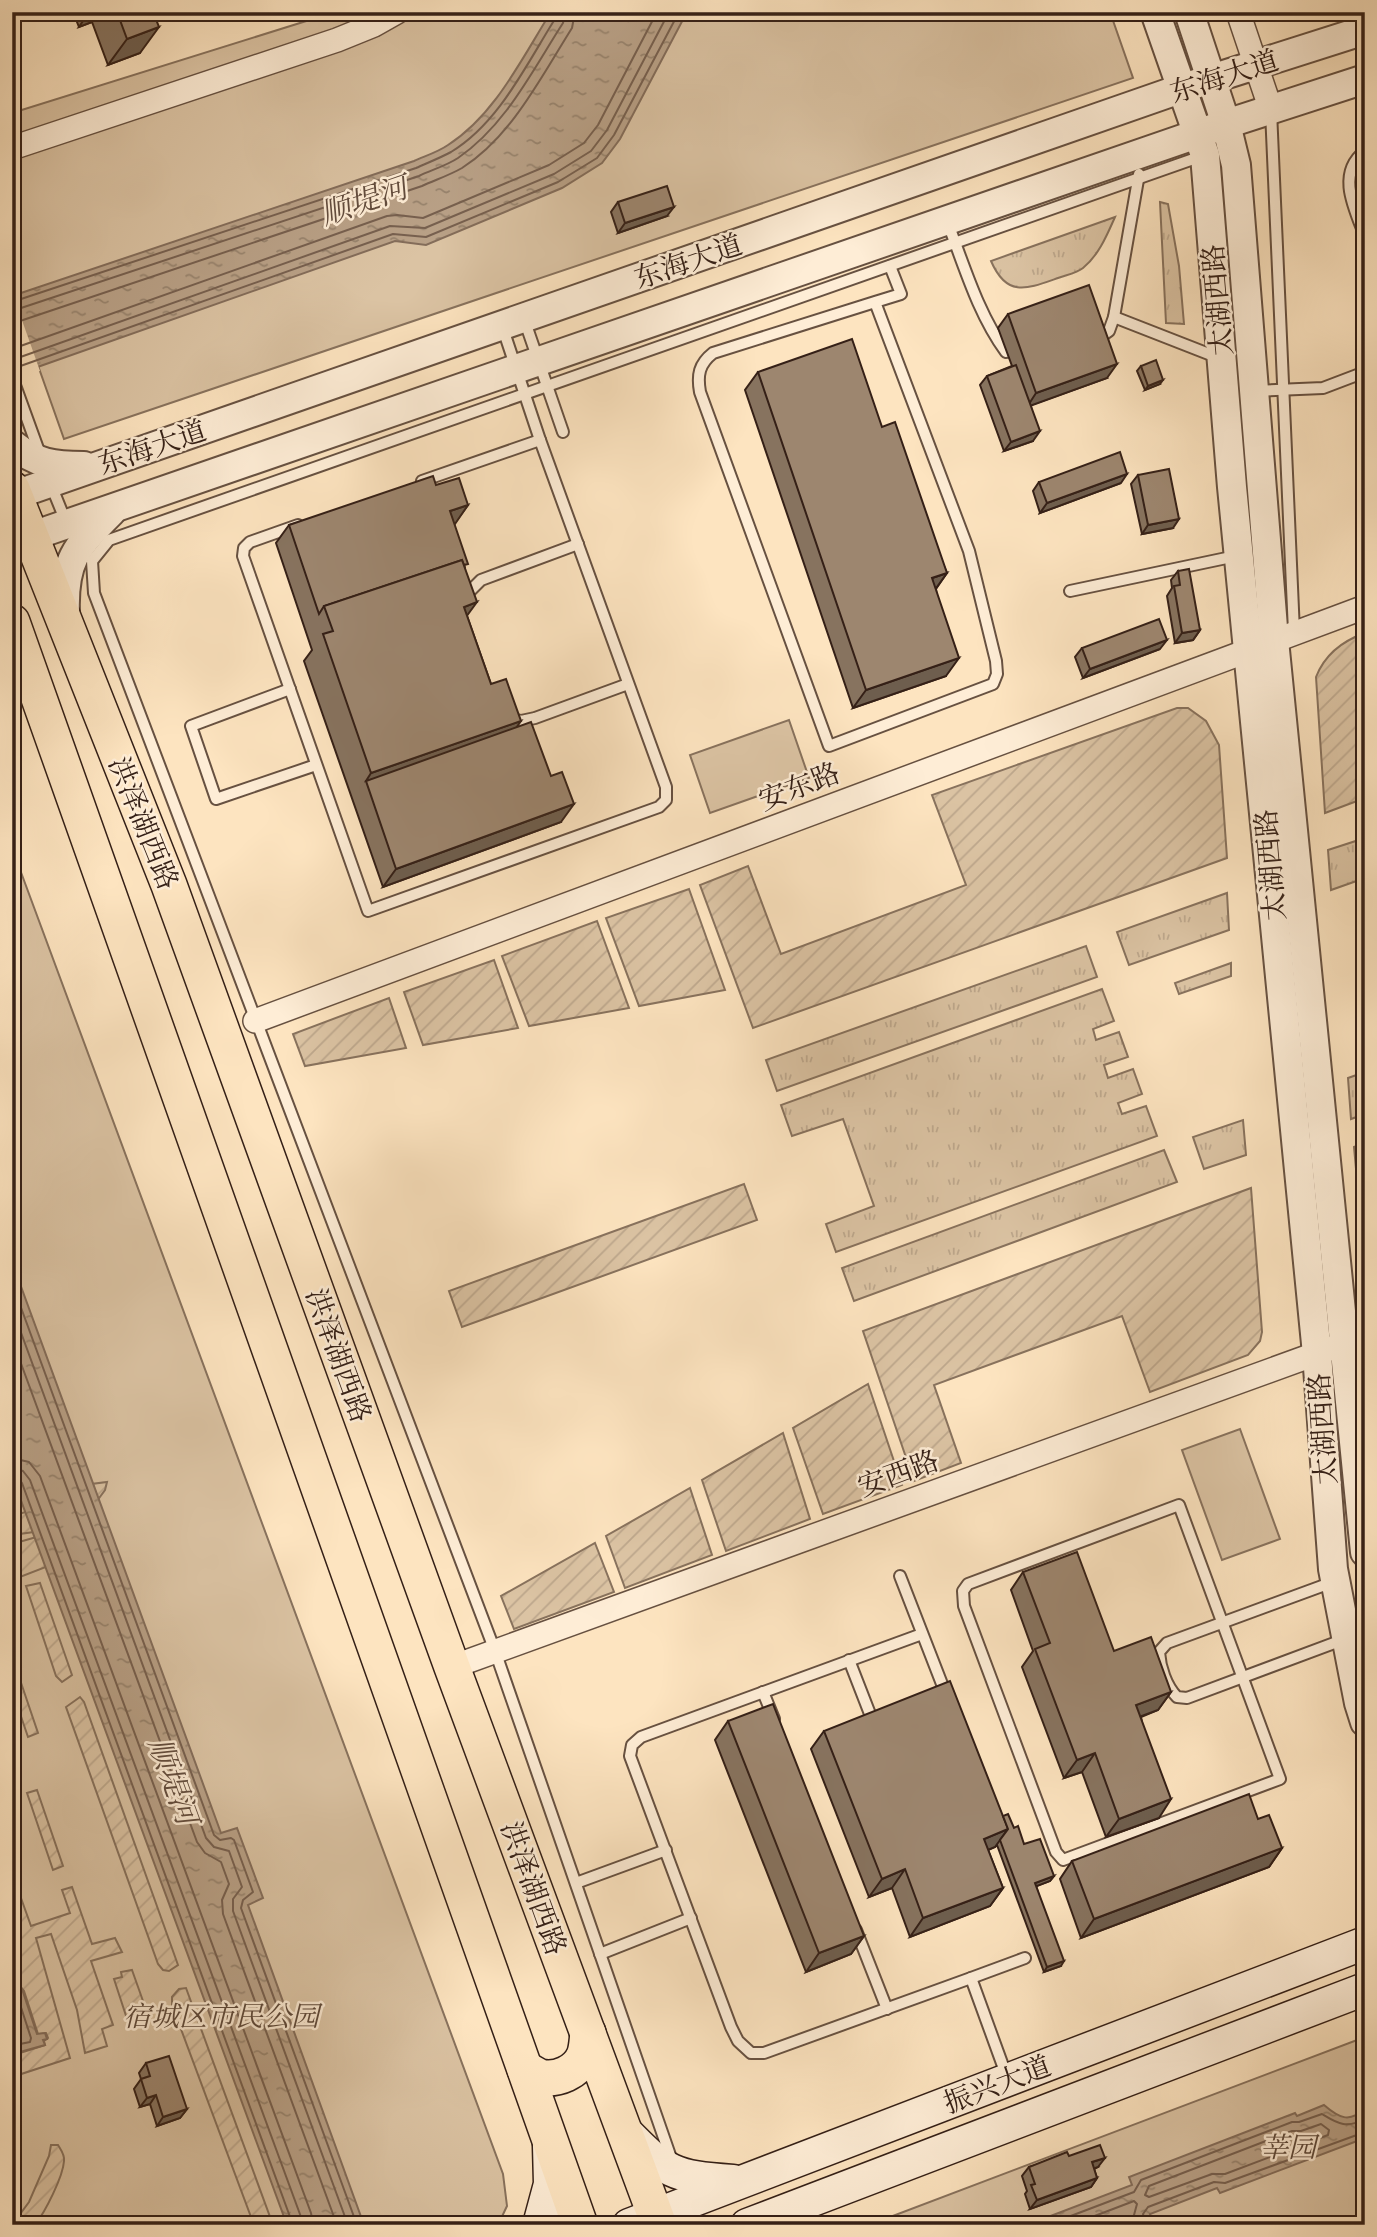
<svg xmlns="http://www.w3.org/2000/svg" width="1377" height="2237" font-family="Alegreya,'Noto Serif SC',serif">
  <defs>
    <pattern id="grass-tufts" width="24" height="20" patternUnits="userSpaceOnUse" patternTransform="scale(1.75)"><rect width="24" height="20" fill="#dbc3a3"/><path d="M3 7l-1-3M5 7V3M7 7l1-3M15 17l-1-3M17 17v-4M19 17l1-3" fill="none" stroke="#bda78c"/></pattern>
    <pattern id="garden-furrows" width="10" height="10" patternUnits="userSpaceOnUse" patternTransform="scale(1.75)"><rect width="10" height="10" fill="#dbc3a3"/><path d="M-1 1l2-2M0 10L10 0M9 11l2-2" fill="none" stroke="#bda78c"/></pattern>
    <pattern id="water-ripples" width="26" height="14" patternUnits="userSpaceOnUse" patternTransform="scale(1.75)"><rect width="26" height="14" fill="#b9a187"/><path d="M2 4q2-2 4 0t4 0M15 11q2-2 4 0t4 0" fill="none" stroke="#97836d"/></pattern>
  </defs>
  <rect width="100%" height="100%" fill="#fde4c0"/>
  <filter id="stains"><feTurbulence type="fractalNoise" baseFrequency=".00286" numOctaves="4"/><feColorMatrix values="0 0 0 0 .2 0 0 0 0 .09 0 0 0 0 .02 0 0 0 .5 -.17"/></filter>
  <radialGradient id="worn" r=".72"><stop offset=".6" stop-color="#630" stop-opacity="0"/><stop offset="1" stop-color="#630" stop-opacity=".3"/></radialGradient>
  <g fill="url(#grass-tufts)" stroke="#88725d" stroke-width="2">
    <polygon points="1160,202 1168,204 1179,266 1184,324 1166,323"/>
    <path d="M1115 217C1107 235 1099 255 1083 268 1077 273 1066 275 1058 278 1027 289 1007 298 991 261Z"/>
    <polygon points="1365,838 1365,878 1331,890 1328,850"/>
    <polygon points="1227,893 1229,930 1129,965 1117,932"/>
    <polygon points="1086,946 1097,977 777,1091 766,1060"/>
    <polygon points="1231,963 1231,976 1179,994 1175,983"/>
    <polygon points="1102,989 1114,1021 1093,1029 1096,1040 1119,1032 1128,1057 1104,1065 1108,1078 1133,1069 1142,1094 1118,1103 1122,1114 1146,1106 1157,1136 836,1252 826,1224 874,1206 843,1119 792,1136 781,1105"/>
    <polygon points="1365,1072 1365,1114 1351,1119 1348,1078"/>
    <polygon points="1243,1120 1246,1155 1204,1169 1193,1137"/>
    <polygon points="1164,1150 1177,1182 854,1301 842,1268"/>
  </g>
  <g fill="#dbc3a3" stroke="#88725d" stroke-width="2">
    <polygon points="335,12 1110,12 1133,78 64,439 12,292 12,113"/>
    <polygon points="789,720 809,778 710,813 690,755"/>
    <polygon points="12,848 503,2174 507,2206 498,2225 12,2225"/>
    <polygon points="1240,1429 1280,1539 1222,1560 1182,1450"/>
    <polygon points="1365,2037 1365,2225 869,2225"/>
  </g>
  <g fill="url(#garden-furrows)" stroke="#88725d" stroke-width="2">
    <path d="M1365 633V798L1325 813 1316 677C1325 654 1342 641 1365 633Z"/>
    <polygon points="1177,708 1188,708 1206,721 1219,745 1227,858 753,1028 700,885 748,866 781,954 966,885 932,795"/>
    <polygon points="689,889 725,990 639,1006 606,918"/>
    <polygon points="597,921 629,1008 529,1026 502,956"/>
    <polygon points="494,960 518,1028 423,1045 404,992"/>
    <polygon points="389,998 406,1048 305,1066 293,1034"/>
    <polygon points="1365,1143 1365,1268 1354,1147"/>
    <polygon points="744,1184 757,1220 462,1327 449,1291"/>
    <polygon points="1251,1188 1262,1332 1260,1341 1248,1355 1150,1392 1122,1316 934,1385 961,1463 914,1481 863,1331"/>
    <polygon points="868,1384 902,1485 823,1514 793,1428"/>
    <polygon points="783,1433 810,1519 726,1551 702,1480"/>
    <polygon points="107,1482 105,1490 91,1509 41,1531 12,1535 12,1516 46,1506 60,1488"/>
    <polygon points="690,1488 712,1555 625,1588 606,1536"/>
    <polygon points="40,1536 51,1565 20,1577 12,1558 12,1544"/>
    <polygon points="595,1543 614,1592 514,1629 501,1596"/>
    <polygon points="40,1583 72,1675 62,1682 56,1676 26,1586"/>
    <polygon points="15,1665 38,1733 28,1737 12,1690 12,1666"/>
    <polygon points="80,1697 84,1702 178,1965 169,1971 163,1970 158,1964 66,1707"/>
    <polygon points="37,1790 63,1866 53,1870 27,1793"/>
    <polygon points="12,1873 31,1926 70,1913 62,1890 72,1887 92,1944 115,1938 122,1952 91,1961 113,2025 102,2029 107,2046 85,2053 77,2010 51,1934 36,1938 70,2058 12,2077 12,2052 20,2053 45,2045 44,2041 48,2038 46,2033 38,2034 24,1991 20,1986 12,1985"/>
    <polygon points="132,1970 148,2015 136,2019 133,2027 130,2028 114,1979 122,1977 121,1972"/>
    <polygon points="186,1988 273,2225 254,2225 172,2005 172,1997 179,1989"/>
    <path d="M51 2145H58C61 2150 65 2155 64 2161 63 2177 45 2212 35 2225H12L29 2202 49 2156Z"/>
  </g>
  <g fill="url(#water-ripples)" stroke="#846d5a" stroke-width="2">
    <path d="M551 12H687L620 139 602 163 562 188 426 245 395 241 12 376V296L414 161C425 156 438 152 448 145 495 115 522 58 551 12Z"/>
    <polygon points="12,1262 221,1833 237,1828 263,1898 248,1905 364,2225 287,2225 12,1476"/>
    <polygon points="12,1986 20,1987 23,1992 37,2034 45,2033 47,2039 43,2040 45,2045 20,2052 12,2051"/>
    <path d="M1324 2105C1339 2118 1349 2123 1365 2109V2138L1220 2193 1217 2188 1150 2214 1153 2225H1027L1132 2185 1129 2177 1295 2113 1297 2116Z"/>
  </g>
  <polygon fill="#fde4c0" points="12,292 40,371 12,380"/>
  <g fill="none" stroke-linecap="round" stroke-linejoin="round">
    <g stroke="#77604f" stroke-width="2">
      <path d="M12 302 416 168C427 163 440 158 451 152 499 123 526 65 555 19L556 12"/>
      <path d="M12 311 419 176C431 170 446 166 458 158 506 125 532 71 563 23L565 12"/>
      <path d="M12 322 23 320 422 186C435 180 450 175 462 168 512 136 541 77 572 28L575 12"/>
      <polyline points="12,349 387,216 397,215 423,218 549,165 584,143 598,125 657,12"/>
      <polyline points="12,360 390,226 425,228 554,174 591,151 607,130 669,12"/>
      <polyline points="12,369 393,234 426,237 558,182 597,158 614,135 679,12"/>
      <polyline points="12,1283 214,1835 220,1840 231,1838 234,1840 253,1892 243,1900 241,1908 357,2225"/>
      <polyline points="12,1308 206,1838 214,1847 229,1851 242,1887 233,1899 233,1911 348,2225"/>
      <polyline points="12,1339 197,1842 205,1853 221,1862 229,1884 222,1900 223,1914 337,2225"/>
      <polyline points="12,1458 29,1462 40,1476 311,2213 313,2225"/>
      <polyline points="12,1468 23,1471 30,1480 301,2217 302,2225"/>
      <polyline points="12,1477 18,1478 22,1483 293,2225"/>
      <polyline points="12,1993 17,1995 31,2038 30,2042 20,2044 12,2044"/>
      <polygon points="1321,2124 1329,2130 1328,2135 1225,2174 1212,2174 1149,2197 1145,2195 1149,2186 1292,2131 1301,2131"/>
      <path d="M1047 2225 1134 2192 1141 2180 1292 2122H1299L1322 2114C1337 2123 1347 2130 1365 2118"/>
      <polyline points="1071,2225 1134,2201 1137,2204 1134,2215 1137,2225"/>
      <polyline points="1146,2225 1143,2214 1148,2207 1214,2182 1225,2183 1365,2132"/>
    </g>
    <defs>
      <g id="service">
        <polyline points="1271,111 1294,632"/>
        <path d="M1365 151C1336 173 1354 208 1365 236"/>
        <path d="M947 221C964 265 978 314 1006 352"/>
        <path d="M875 302 969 551 996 661 997 674 993 684 829 746 700 392C697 375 699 364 713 353L875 302 901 294 890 266"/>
        <polyline points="1114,317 1219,358"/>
        <polyline points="524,319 563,432"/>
        <polyline points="1099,338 1109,331 1114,317 1139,174"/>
        <polyline points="12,377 41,457"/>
        <polyline points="1255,391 1323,388 1365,372"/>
        <polyline points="422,481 540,440"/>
        <polyline points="51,485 66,522"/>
        <polyline points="298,525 250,542 244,548 243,556 368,911 659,807 666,800 666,787 540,440 502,326"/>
        <polyline points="1070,591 1236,556"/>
        <polyline points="464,597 481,580 578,544"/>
        <polyline points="290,689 191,726 216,799 316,765"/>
        <polyline points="507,718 521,721 535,718 628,684"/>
        <polygon points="1179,1505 1280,1779 1063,1860 1056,1852 964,1606 963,1591 968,1584"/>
        <polyline points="900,1576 947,1697"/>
        <path d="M1333 1582 1167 1643 1159 1652C1160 1667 1166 1686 1177 1697L1187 1698 1345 1639"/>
        <polyline points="922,1634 641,1737 632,1745 630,1756 731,2027 738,2041 751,2053 764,2053 971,1978 1007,2077"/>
        <polyline points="849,1660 870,1714"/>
        <polyline points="763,1692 774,1719"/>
        <polyline points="576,1883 666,1850"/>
        <polyline points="856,1930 887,2009"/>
        <polyline points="600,1954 691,1918"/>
        <polyline points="971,1978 1025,1958"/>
        <polyline points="672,2161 495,1651 94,593 92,561 109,540 1202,156"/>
        <polyline points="688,2206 695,2225"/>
      </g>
      <g id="minor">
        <polyline points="1238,12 1271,110"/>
        <polyline points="12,148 337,40 374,25 397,12"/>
        <polyline points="255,1021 1365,607"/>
        <polyline points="452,1667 1365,1336"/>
      </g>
      <g id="tertiary">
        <polyline points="1155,12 1205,155 1232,487 1317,1354 1333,1569 1359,1703 1365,1722"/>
        <polyline points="1189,12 1226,124 1236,165 1274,640 1365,1552"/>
        <path d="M12 444C37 464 53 466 84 466"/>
        <polyline points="12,496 1183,88 1365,30"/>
        <polyline points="12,543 1226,124 1365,79"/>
        <path d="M65 613C63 561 76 547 111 512"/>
      </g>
      <g id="secondary">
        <path d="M624 2130C666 2173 673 2177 733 2181"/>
        <polyline points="539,2225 550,2184 549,2146"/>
        <polyline points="629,2225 1365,1943"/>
        <polyline points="747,2225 1365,1989"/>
      </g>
      <g id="primary">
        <polyline points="12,489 169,885 452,1667 659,2225"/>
        <polyline points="12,622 580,2225"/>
        <path d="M525 2069C530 2071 535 2075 540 2077 557 2081 577 2072 584 2056 587 2049 587 2040 588 2033"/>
      </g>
    </defs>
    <use href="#service" stroke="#675141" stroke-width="14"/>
    <use href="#minor" stroke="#675141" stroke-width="26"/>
    <use href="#tertiary" stroke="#675141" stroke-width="32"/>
    <use href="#secondary" stroke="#352017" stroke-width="35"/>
    <use href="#primary" stroke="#352017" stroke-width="38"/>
    <use href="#service" stroke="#feedd6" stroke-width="10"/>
    <use href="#minor" stroke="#feedd6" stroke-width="23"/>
    <use href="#tertiary" stroke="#feedd6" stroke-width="28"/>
    <use href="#secondary" stroke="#feedd6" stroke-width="32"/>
    <use href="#primary" stroke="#fde4c0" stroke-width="35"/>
  </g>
  <g fill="#87735f" stroke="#352017" stroke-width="2">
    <polygon points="73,12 153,12 140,53 108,65 92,22 79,27"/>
    <polygon points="618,202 667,216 618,233 611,212"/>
    <polygon points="1008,314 1107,378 1031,405 1033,441 1004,451 980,385 987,376 1012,366 998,328"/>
    <polygon points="1141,366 1160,384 1145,390 1137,371"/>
    <polygon points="758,372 882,427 947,573 936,589 946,676 853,708 745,390"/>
    <polygon points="1138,475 1173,528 1142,534 1131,484"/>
    <polygon points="1039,482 1121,483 1040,513 1033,491"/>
    <polygon points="436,485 468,505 454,524 465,568 467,616 491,684 516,728 561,822 383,887 304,661 312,650 276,543 289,525"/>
    <polygon points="1178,571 1200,630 1193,640 1175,643 1167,596 1172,588 1171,580"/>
    <polygon points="1082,648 1160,649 1083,678 1075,657"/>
    <polygon points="1023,1572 1114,1651 1171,1692 1158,1710 1141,1717 1159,1818 1106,1837 1082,1772 1064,1778 1022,1667 1033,1651 1011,1590"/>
    <polygon points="728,1721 864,1936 851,1954 806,1972 715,1740"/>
    <polygon points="824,1731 1003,1816 1014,1828 1024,1844 1054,1876 1050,1881 1036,1886 1061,1966 1044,1972 997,1845 995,1847 988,1850 1003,1888 990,1906 910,1937 892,1888 869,1897 811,1749"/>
    <polygon points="1258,1819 1282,1848 1269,1867 1081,1938 1060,1879 1072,1861"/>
    <polygon points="146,2063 187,2109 180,2118 157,2126 150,2104 140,2107 134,2089 141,2079 139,2073"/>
    <polygon points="1069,2156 1098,2167 1094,2169 1097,2178 1091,2187 1030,2209 1025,2194 1027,2191 1022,2176 1029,2167"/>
  </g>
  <g fill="#6e5e4e" stroke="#352017" stroke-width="2">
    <polygon points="89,12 99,12 92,22 79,27"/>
    <polygon points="159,27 140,53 108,65 127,39"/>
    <polygon points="674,207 667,216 618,233 625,223"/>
    <polygon points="1117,364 1107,378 1027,407 1036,393"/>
    <polygon points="1163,380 1160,384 1145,390 1148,386"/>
    <polygon points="1040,431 1033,441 1004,451 1011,442"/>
    <polygon points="1127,474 1121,483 1040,513 1047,503"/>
    <polygon points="468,505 455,524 437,530 450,511"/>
    <polygon points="1179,519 1173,528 1142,534 1148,525"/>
    <polygon points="947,573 934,591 932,578"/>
    <polygon points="477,602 458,628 464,607"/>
    <polygon points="1200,630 1193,640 1175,643 1182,633"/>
    <polygon points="1167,640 1160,649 1083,678 1090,669"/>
    <polygon points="959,658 946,676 853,708 866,690"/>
    <polygon points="521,721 502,748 366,781 371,773"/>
    <polygon points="574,804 561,822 383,887 396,869"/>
    <polygon points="1171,1692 1158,1710 1123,1723 1136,1705"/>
    <polygon points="1095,1753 1082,1772 1064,1778 1077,1760"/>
    <polygon points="1171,1799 1159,1818 1106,1837 1119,1819"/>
    <polygon points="1008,1829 995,1847 971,1857 984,1839"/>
    <polygon points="1282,1848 1269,1867 1081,1938 1094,1919"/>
    <polygon points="905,1869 892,1888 869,1897 882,1879"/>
    <polygon points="1054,1876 1050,1881 1032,1888 1035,1883"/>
    <polygon points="1003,1888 990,1906 910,1937 923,1918"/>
    <polygon points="864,1936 851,1954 806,1972 819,1953"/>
    <polygon points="1064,1961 1061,1966 1044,1972 1047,1967"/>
    <polygon points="156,2095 150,2104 140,2107 147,2098"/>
    <polygon points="187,2109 180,2118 157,2126 163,2117"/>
    <polygon points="1105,2158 1098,2167 1085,2172 1092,2162"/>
    <polygon points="1097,2178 1091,2187 1030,2209 1037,2200"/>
  </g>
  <g fill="#9d866f" stroke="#352017" stroke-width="2">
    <polygon points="117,12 153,12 159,27 127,39"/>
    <polygon points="667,186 674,207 625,223 618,202"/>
    <polygon points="1089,285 1117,364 1036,393 1008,314"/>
    <polygon points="852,339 882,427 895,422 947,573 932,578 959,658 866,690 758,372"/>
    <polygon points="1156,360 1163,380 1148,386 1141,366"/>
    <polygon points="1016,365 1040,431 1011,442 987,376"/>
    <polygon points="1120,452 1127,474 1047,503 1039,482"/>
    <polygon points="1169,469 1179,519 1148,525 1138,475"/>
    <polygon points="433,476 436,485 459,478 468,505 450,511 468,564 464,565 462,560 324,606 319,614 289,525"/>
    <polygon points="462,560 477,602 464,607 491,684 506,679 521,721 371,773 323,634 333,631 324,606"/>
    <polygon points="1189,569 1200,630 1182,633 1174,586 1180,585 1178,571"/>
    <polygon points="1159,619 1167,640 1090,669 1082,648"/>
    <polygon points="531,722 551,776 562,772 574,804 396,869 366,781"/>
    <polygon points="1077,1552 1114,1651 1151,1637 1171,1692 1136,1705 1171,1799 1119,1819 1095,1753 1077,1760 1035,1649 1050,1643 1023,1572"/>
    <polygon points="950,1681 1008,1829 984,1839 1003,1888 923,1918 905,1869 882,1879 824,1731"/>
    <polygon points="773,1704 864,1936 819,1953 728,1721"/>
    <polygon points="1249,1794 1258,1819 1269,1815 1282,1848 1094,1919 1072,1861"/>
    <polygon points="1008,1814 1014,1828 1018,1826 1024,1844 1040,1839 1054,1876 1035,1883 1064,1961 1047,1967 1000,1840 1008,1829 1003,1816"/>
    <polygon points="169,2056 187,2109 163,2117 156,2095 147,2098 141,2079 150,2076 146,2063"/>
    <polygon points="1100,2145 1105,2158 1092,2162 1097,2178 1037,2200 1031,2185 1035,2184 1029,2167 1067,2152 1069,2156"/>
  </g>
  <g text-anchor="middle" stroke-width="5" stroke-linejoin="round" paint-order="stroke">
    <g font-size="28" fill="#352017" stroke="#feedd6">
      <text transform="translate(1224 76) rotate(-18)" y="10">东海大道</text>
      <text transform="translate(688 261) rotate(-19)" y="10">东海大道</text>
      <text transform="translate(1217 300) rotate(-95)" y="10">太湖西路</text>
      <text transform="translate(152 447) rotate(-19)" y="10">东海大道</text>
      <text transform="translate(799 786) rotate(-21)" y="10">安东路</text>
      <text transform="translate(144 823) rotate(68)" y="10">洪泽湖西路</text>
      <text transform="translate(1270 865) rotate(-95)" y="10">太湖西路</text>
      <text transform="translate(339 1355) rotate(70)" y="10">洪泽湖西路</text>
      <text transform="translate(1322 1429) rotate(-94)" y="10">太湖西路</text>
      <text transform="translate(898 1473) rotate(-20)" y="10">安西路</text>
      <text transform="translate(534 1888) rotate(70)" y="10">洪泽湖西路</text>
      <text transform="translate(997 2084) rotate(-21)" y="10">振兴大道</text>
    </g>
    <g font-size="28" font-style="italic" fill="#5e493a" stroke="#feedd6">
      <text x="221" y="2026">宿城区市民公园</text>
      <text x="1288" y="2157">莘园</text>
    </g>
    <g font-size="30" font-style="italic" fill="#634d3e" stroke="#feedd6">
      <text transform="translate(364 201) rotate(-19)" y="10">顺堤河</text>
      <text transform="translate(173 1781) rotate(70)" y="10">顺堤河</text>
    </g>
  </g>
  <rect width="1377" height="2237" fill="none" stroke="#fde4c0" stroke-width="42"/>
  <rect x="14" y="14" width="1349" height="2209" fill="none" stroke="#352017" stroke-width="3.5"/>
  <rect x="21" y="21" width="1335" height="2195" fill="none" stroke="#352017" stroke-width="2"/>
  <rect width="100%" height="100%" filter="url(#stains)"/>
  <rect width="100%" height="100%" fill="url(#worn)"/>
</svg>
